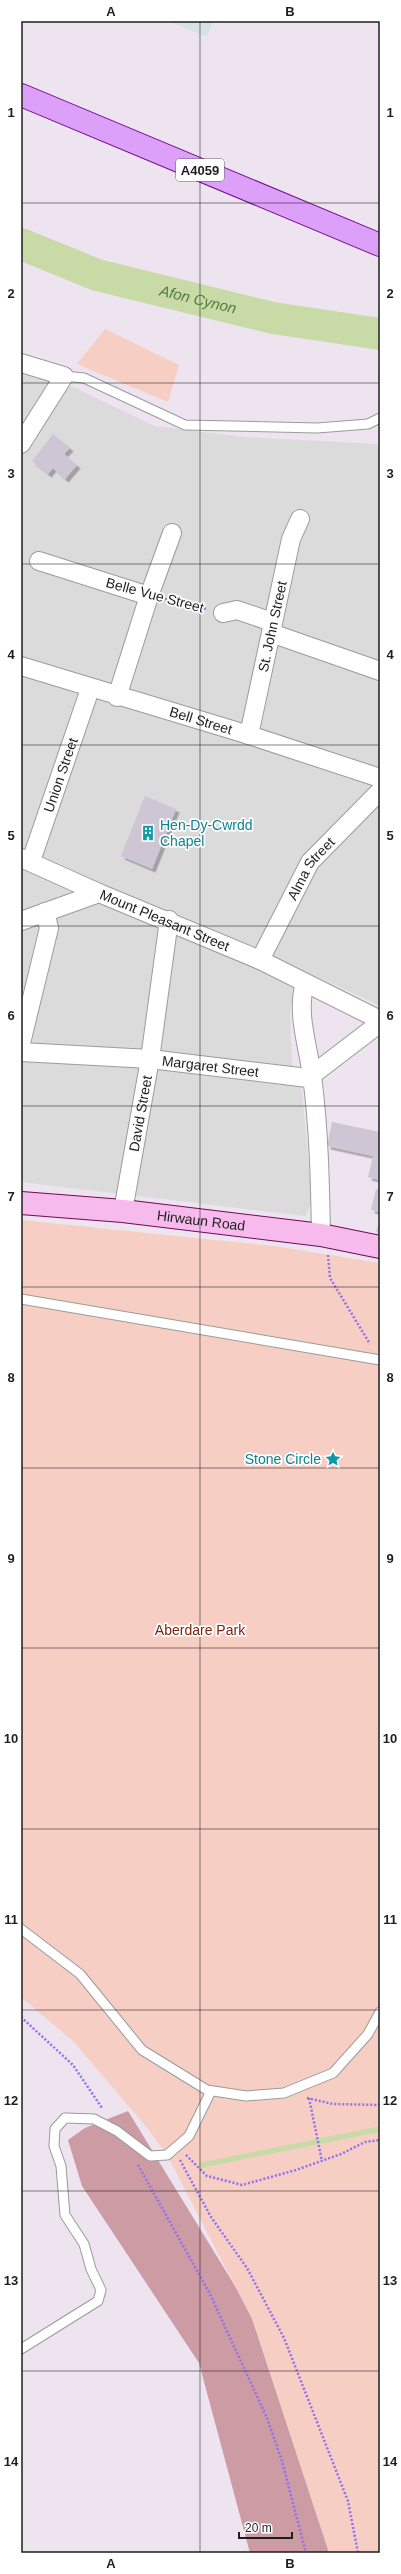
<svg xmlns="http://www.w3.org/2000/svg" width="401" height="2574" font-family="Helvetica,sans-serif">
  <defs>
    <filter id="shadow"><feDropShadow dx="3.5" dy="3.5" stdDeviation="0" flood-color="#0004"/></filter>
  </defs>
  <rect width="100%" height="100%" fill="#ede4ef"/>
  <polygon fill="#dbdbdc" points="21,372 75,388 155,426 244,437 380,444 380,1006 296,967 290,1014 292,1064 302,1091 312,1202 305,1216 21,1182"/>
  <polygon fill="#d7e2e7" points="168,21 213,21 207,37"/>
  <polygon fill="#cc9ba3" points="128,2111 279,2358 380,2553 250,2553 199,2363 82,2186 68,2140 85,2128"/>
  <g fill="#f7cec3">
    <polygon points="105,329 179,365 168,402 77,364"/>
    <polygon points="21,1220 274,1246 380,1263 380,2553 329,2553 252,2319 167,2155 148,2129 74,2042 21,1997"/>
  </g>
  <g fill="none" stroke-linecap="round" stroke-linejoin="round">
    <polyline stroke="#c8dba6" stroke-width="5.5" points="202,2165 380,2129"/>
    <path stroke="#c8dba6" stroke-width="32" id="s1" d="M21 244 97 275 273 318 380 334"/>
  </g>
  <g fill="#cec5d5" filter="url(#shadow)">
    <polygon points="53,434 70,448 64,454 77,465 65,479 53,468 48,474 32,461"/>
    <polygon points="145,796 176,809 152,869 121,856"/>
    <polygon points="332,1122 380,1132 380,1180 368,1177 373,1156 327,1146"/>
    <polygon points="376,1189 380,1190 380,1212 371,1210"/>
    <polygon points="380,1220 380,1233 376,1232"/>
  </g>
  <g fill="none" stroke-linecap="round" stroke-linejoin="round">
    <defs>
      <g id="service">
        <polyline points="64,376 84,378 185,425 317,428 368,424 380,418"/>
        <polyline points="21,1299 380,1360"/>
        <polyline points="21,1929 80,1974 142,2050 207,2090 246,2096 284,2093 333,2073 368,2034 380,2012"/>
        <polyline points="21,2349 98,2301 101,2290 91,2269 84,2244 65,2215 61,2166 54,2146 55,2129 65,2118 94,2119 117,2131 150,2156 167,2155 189,2136 211,2091"/>
      </g>
      <g id="minor">
        <polyline points="21,363 64,376 21,444"/>
        <polyline points="39,561 149,596"/>
        <polyline points="223,613 237,610 272,622"/>
        <polyline points="271,633 380,671"/>
        <path id="s2" d="M21 666 249 735 380 778"/>
        <polyline points="117,697 149,596 172,533"/>
        <path id="s3" d="M249 735 291 539 300 519"/>
        <polyline points="21,858 99,893"/>
        <path id="s4" d="M31 861 90 689"/>
        <path id="s5" d="M21 921 99 893 260 960 380 1020"/>
        <path id="s6" d="M260 960 310 862 380 791"/>
        <path d="M305 983C296 1013 308 1045 312 1076 319 1129 320 1181 321 1235"/>
        <polyline points="21,1043 49,928 45,912"/>
        <path id="s7" d="M21 1052 150 1059 308 1078 380 1023"/>
        <path id="s8" d="M123 1211 150 1059 169 920"/>
      </g>
      <g id="secondary">
        <path id="s9" d="M21 1203 123 1211 321 1235 380 1247"/>
      </g>
      <polyline id="primary" points="21,95 380,245"/>
    </defs>
    <use href="#service" stroke="#9b9b9b" stroke-width="11"/>
    <use href="#minor" stroke="#9b9b9b" stroke-width="20"/>
    <use href="#secondary" stroke="#710959" stroke-width="24"/>
    <use href="#primary" stroke="#750692" stroke-width="24"/>
    <g stroke="#8e70f4" stroke-width="2.5" stroke-dasharray="2 2" stroke-linecap="butt">
      <polyline points="165,599 207,609"/>
      <polyline points="328,1255 330,1278 370,1344"/>
      <polyline points="21,2017 73,2065 102,2108"/>
      <polyline points="307,2098 333,2104 380,2105"/>
      <polyline points="309,2098 322,2161"/>
      <polyline points="186,2155 207,2176 242,2185 296,2170 341,2154 365,2142 380,2140"/>
      <polyline points="180,2160 211,2217 247,2268 284,2338 348,2501 358,2553"/>
      <polyline points="138,2165 209,2292 267,2418 282,2461 306,2553"/>
    </g>
    <use href="#service" stroke="#fff" stroke-width="9"/>
    <use href="#minor" stroke="#fff" stroke-width="18"/>
    <use href="#secondary" stroke="#f7baec" stroke-width="22"/>
    <use href="#primary" stroke="#dda0f8" stroke-width="22"/>
  </g>
  <path fill="none" stroke="#1e1e1e" stroke-width="1" stroke-opacity="0.55" d="M200 21V2553M21 203H380M21 383H380M21 564H380M21 745H380M21 926H380M21 1106H380M21 1287H380M21 1468H380M21 1648H380M21 1829H380M21 2010H380M21 2191H380M21 2371H380"/>
  <defs>
    <symbol id="building-bare" viewBox="-9 -9 18 18"><path d="M-4-6H4V6H1V3H-1V6H-4ZM-2.5-4.3h1.7v1.8h-1.7ZM.8-4.3h1.7v1.8H.8ZM-2.5-1h1.7V.8h-1.7ZM.8-1h1.7V.8H.8Z" fill="#0f9aa8" stroke="#fff" stroke-width="2.5" paint-order="stroke"/></symbol>
    <symbol id="sight-bare" viewBox="-9 -9 18 18"><path d="M0-6L1.8-2.2L6-1.7L2.9 1.2L3.7 5.4L0 3.3L-3.7 5.4L-2.9 1.2L-6-1.7L-1.8-2.2Z" fill="#0f9aa8" stroke="#fff" stroke-width="2.5" paint-order="stroke"/></symbol>
  </defs>
  <g fill-rule="evenodd">
    <use href="#building-bare" x="137" y="822" width="22" height="22"/>
    <use href="#sight-bare" x="322" y="1448" width="22" height="22"/>
  </g>
  <g text-anchor="middle" stroke-width="3.5" stroke-linejoin="round" paint-order="stroke">
    <rect fill="#fff" stroke="#626262" stroke-width="1" x="176" y="159" width="48" height="22" rx="3"/>
    <g font-size="13" font-weight="bold" fill="#1e1e1e">
      <text x="200" y="175">A4059</text>
    </g>
    <g font-size="14" fill="#1e1e1e" stroke="#fff">
      <text transform="translate(155 595) rotate(15)" y="5">Belle Vue Street</text>
      <text dy="5" stroke="none"><textPath href="#s3" startOffset="111">St. John Street</textPath></text>
      <text dy="5" stroke="none"><textPath href="#s2" startOffset="188">Bell Street</textPath></text>
      <text dy="5" stroke="none"><textPath href="#s4" startOffset="91">Union Street</textPath></text>
      <text dy="5" stroke="none"><textPath href="#s6" startOffset="105">Alma Street</textPath></text>
      <text dy="5" stroke="none"><textPath href="#s5" startOffset="154">Mount Pleasant Street</textPath></text>
      <text dy="5" stroke="none"><textPath href="#s7" startOffset="190">Margaret Street</textPath></text>
      <text dy="5" stroke="none"><textPath href="#s8" startOffset="99">David Street</textPath></text>
      <text dy="5" stroke="none"><textPath href="#s9" startOffset="181">Hirwaun Road</textPath></text>
    </g>
    <g font-size="14" fill="#0d838f" stroke="#fff" text-anchor="start">
      <text x="160" y="830">Hen-Dy-Cwrdd<tspan x="160" dy="16">Chapel</tspan></text>
      <text x="321" y="1464" text-anchor="end">Stone Circle</text>
    </g>
    <g font-size="14" fill="#792510" stroke="#fff">
      <text x="200" y="1635">Aberdare Park</text>
    </g>
    <g font-size="15" font-style="italic" fill="#547c3c" stroke="#fff">
      <text dy="5" stroke="none"><textPath href="#s1" startOffset="186">Afon Cynon</textPath></text>
    </g>
  </g>
  <rect width="401" height="2574" fill="none" stroke="#ffffff" stroke-width="44"/>
  <path d="M239 2532v6h53v-6" fill="none" stroke="#1e1e1e" stroke-width="2"/>
  <text x="245" y="2532" font-size="12" fill="#1e1e1e" stroke="#ffffff" stroke-width="3" paint-order="stroke">20 m</text>
  <rect x="22" y="22" width="357" height="2530" fill="none" stroke="#1e1e1e" stroke-width="1.5"/>
  <g font-size="13" text-anchor="middle" font-weight="bold" fill="#1e1e1e">
    <text x="111" y="16">A</text>
    <text x="290" y="16">B</text>
    <text x="11" y="117">1</text>
    <text x="390" y="117">1</text>
    <text x="11" y="298">2</text>
    <text x="390" y="298">2</text>
    <text x="11" y="478">3</text>
    <text x="390" y="478">3</text>
    <text x="11" y="659">4</text>
    <text x="390" y="659">4</text>
    <text x="11" y="840">5</text>
    <text x="390" y="840">5</text>
    <text x="11" y="1020">6</text>
    <text x="390" y="1020">6</text>
    <text x="11" y="1201">7</text>
    <text x="390" y="1201">7</text>
    <text x="11" y="1382">8</text>
    <text x="390" y="1382">8</text>
    <text x="11" y="1563">9</text>
    <text x="390" y="1563">9</text>
    <text x="11" y="1743">10</text>
    <text x="390" y="1743">10</text>
    <text x="11" y="1924">11</text>
    <text x="390" y="1924">11</text>
    <text x="11" y="2105">12</text>
    <text x="390" y="2105">12</text>
    <text x="11" y="2285">13</text>
    <text x="390" y="2285">13</text>
    <text x="11" y="2466">14</text>
    <text x="390" y="2466">14</text>
    <text x="111" y="2568">A</text>
    <text x="290" y="2568">B</text>
  </g>
</svg>
